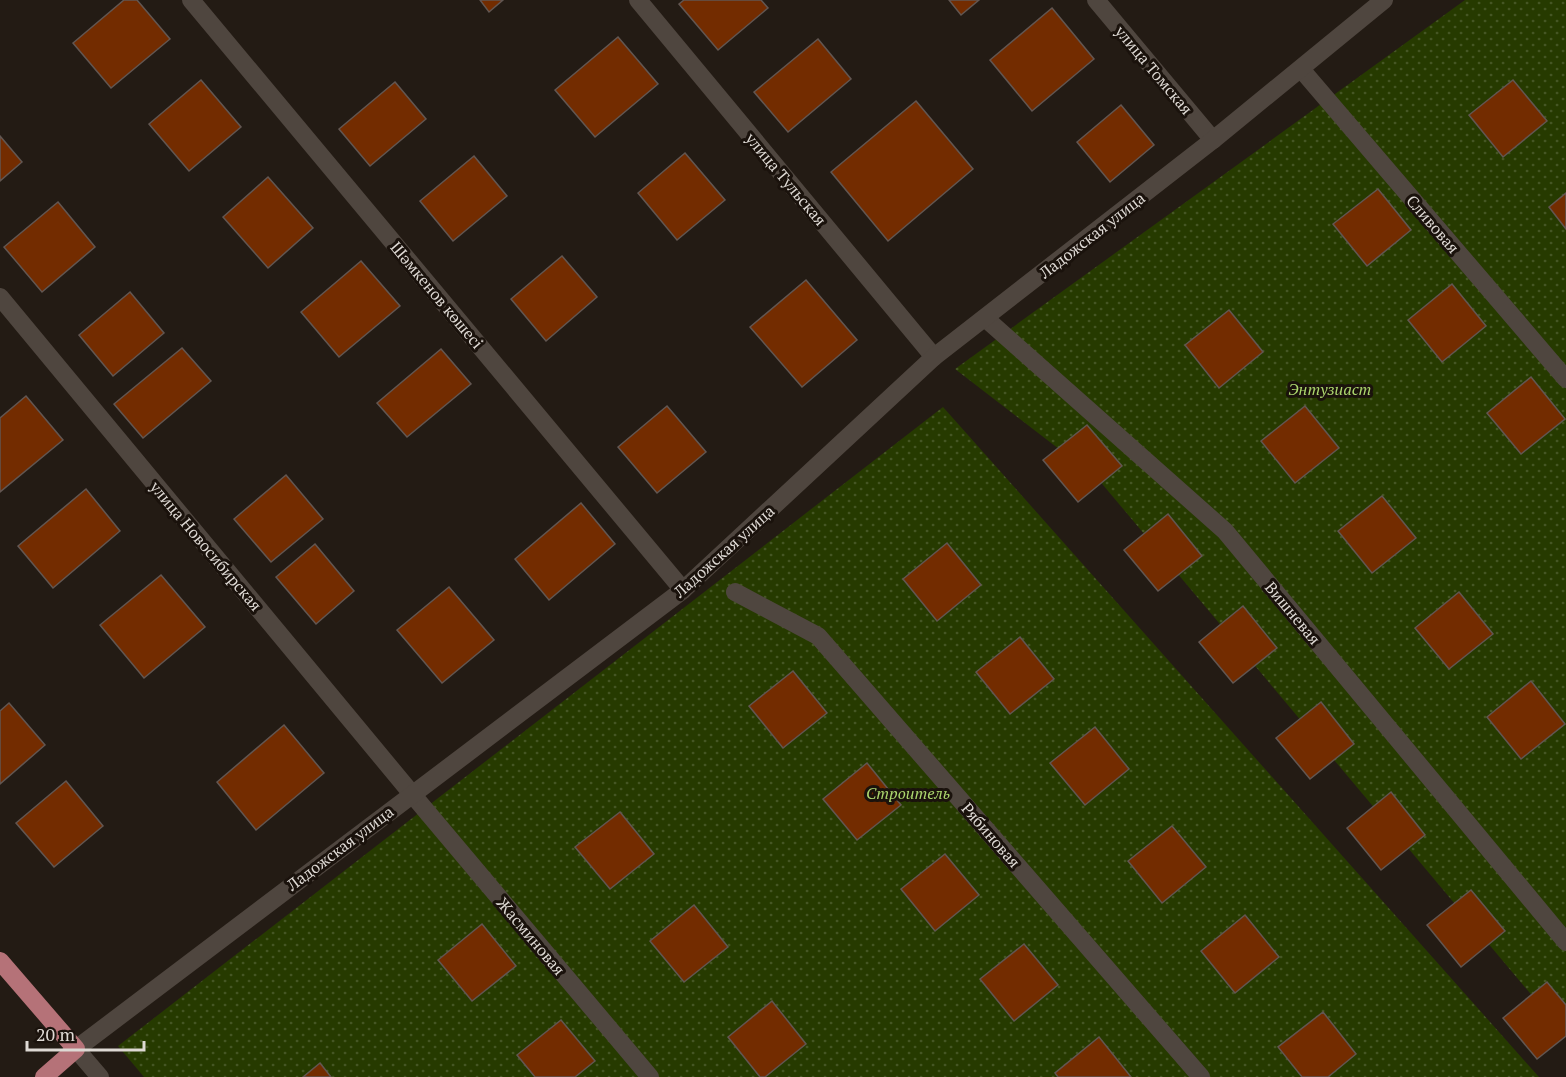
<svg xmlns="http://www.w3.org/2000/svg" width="1566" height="1077" font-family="'PT Serif',serif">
  <defs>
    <pattern id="park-dots" width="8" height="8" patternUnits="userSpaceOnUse" patternTransform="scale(1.5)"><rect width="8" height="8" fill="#263a00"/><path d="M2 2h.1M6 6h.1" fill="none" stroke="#455624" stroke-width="1.8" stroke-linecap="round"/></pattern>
  </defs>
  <rect width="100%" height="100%" fill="#231b14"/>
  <g fill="url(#park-dots)">
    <polygon points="1465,0 1566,0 1566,1036 1098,479 955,369"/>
    <polygon points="943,407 1539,1077 144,1077 118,1046"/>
  </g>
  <g fill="#732c00" stroke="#625651" stroke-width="1.5">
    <polygon points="124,0 137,0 170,39 111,88 73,43"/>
    <polygon points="480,0 503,0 489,12"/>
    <polygon points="684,0 761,0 768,8 718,50 679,4"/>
    <polygon points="949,0 979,0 961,15"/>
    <polygon points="1052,8 1094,59 1032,111 990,60"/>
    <polygon points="618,37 658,84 595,137 555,90"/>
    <polygon points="818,39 851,79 788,132 754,92"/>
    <polygon points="201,80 241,127 189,171 149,124"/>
    <polygon points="1513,80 1547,121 1503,157 1469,115"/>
    <polygon points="395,82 426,119 370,166 339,129"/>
    <polygon points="916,101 973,169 888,241 831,172"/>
    <polygon points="1121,105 1154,145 1110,182 1077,142"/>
    <polygon points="0,136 22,162 0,181"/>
    <polygon points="685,153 725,200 677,240 638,193"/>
    <polygon points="474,156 507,196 453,241 420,201"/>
    <polygon points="268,177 313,228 268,268 223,217"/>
    <polygon points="1378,189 1411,230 1367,266 1333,224"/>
    <polygon points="1566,193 1566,229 1549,207"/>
    <polygon points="58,202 95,247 42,292 4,247"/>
    <polygon points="562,256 597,297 546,341 511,299"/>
    <polygon points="361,261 400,306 339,357 301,312"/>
    <polygon points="806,280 857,340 802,387 750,327"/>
    <polygon points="1452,284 1486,326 1442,362 1408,320"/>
    <polygon points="130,292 164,333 113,376 79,335"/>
    <polygon points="1229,310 1263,352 1219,388 1185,345"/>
    <polygon points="182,348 211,381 143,438 114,404"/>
    <polygon points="441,349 471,384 407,437 377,403"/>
    <polygon points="1531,377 1565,419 1521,454 1487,413"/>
    <polygon points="26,396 63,440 0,492 0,418"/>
    <polygon points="667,406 706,452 657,493 618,447"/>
    <polygon points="1305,406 1339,448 1295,483 1261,441"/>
    <polygon points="1087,425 1122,466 1078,502 1043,460"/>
    <polygon points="286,475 323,519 271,562 234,519"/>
    <polygon points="86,489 120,531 53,588 18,546"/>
    <polygon points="1382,496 1416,538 1372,573 1338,531"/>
    <polygon points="581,503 615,544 549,600 515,559"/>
    <polygon points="1168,514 1202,556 1158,591 1124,550"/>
    <polygon points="947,543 981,585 937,621 903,579"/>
    <polygon points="315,544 354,591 316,624 276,577"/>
    <polygon points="161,575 205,627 144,678 100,625"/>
    <polygon points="449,587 494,640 442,683 397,630"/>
    <polygon points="1459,592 1493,634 1449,669 1415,628"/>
    <polygon points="1243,606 1277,648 1233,683 1199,642"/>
    <polygon points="1020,637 1054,679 1010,714 976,672"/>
    <polygon points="793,671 827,713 783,748 749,706"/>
    <polygon points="1531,681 1565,724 1521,759 1487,717"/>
    <polygon points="1321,702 1354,744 1310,779 1276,738"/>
    <polygon points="9,703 45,745 0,784 0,711"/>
    <polygon points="284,725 324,773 256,830 217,782"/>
    <polygon points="1095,727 1129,769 1085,805 1050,763"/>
    <polygon points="867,763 901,805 857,840 823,799"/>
    <polygon points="66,781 103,826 54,867 16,823"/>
    <polygon points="1391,792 1425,835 1381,870 1347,828"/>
    <polygon points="620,812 654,854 610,889 575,847"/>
    <polygon points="1172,826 1206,867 1162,903 1128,861"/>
    <polygon points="945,854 979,895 935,931 901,889"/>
    <polygon points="1471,890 1505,931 1461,967 1427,925"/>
    <polygon points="694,905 728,947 684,982 650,941"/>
    <polygon points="1245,915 1279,957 1235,993 1201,951"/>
    <polygon points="482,924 516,966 472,1001 438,960"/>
    <polygon points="1024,944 1058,985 1014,1021 980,979"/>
    <polygon points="1547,982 1566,1005 1566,1036 1537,1059 1503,1018"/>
    <polygon points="772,1001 806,1044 765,1077 760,1077 728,1037"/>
    <polygon points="1323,1012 1356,1054 1328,1077 1302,1077 1278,1047"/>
    <polygon points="561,1020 595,1061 575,1077 535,1077 517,1055"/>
    <polygon points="1099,1037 1131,1077 1058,1077 1055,1073"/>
    <polygon points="320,1063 331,1077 303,1077"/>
  </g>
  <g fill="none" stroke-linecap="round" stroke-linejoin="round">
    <g stroke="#4f463f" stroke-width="18">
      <polyline points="191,0 683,590"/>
      <polyline points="638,0 934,357"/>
      <polyline points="1096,0 1213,140"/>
      <polyline points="1301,69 1566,379"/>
      <polyline points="0,297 412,794 650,1077"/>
      <polyline points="985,318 1225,531 1566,942"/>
      <polyline points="735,592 818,636 1201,1077"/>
      <polyline points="100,1077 76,1049 683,590 934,357 1213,140 1384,0"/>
    </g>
    <polyline stroke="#b57278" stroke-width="18" points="0,961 76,1049 44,1077"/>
  </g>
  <g text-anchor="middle" stroke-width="6" stroke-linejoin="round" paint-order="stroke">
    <g font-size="16" fill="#ded9d4" stroke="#1a120c">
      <text transform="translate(1154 70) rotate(50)" y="6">улица Томская</text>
      <text transform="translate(786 179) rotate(50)" y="6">улица Тульская</text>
      <text transform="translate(1433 224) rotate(49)" y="6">Сливовая</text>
      <text transform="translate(1092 235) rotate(-38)" y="6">Ладожская улица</text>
      <text transform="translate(437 295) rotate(50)" y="6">Шәмкенов көшесі</text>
      <text transform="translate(206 546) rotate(50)" y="6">улица Новосибирская</text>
      <text transform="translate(724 551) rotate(-42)" y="6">Ладожская улица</text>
      <text transform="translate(1293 613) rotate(50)" y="6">Вишневая</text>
      <text transform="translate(991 835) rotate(49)" y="6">Рябиновая</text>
      <text transform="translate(340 848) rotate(-37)" y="6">Ладожская улица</text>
      <text transform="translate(531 936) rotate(50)" y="6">Жасминовая</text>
    </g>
    <g font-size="16" font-style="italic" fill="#acd76e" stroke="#1a120c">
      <text x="1330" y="395">Энтузиаст</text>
      <text x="908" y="799">Строитель</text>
    </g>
  </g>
  <path d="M27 1041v9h117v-9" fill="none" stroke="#ded9d4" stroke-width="3"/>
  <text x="36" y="1041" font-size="18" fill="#ded9d4" stroke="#1a120c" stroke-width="4.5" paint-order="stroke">20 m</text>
</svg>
